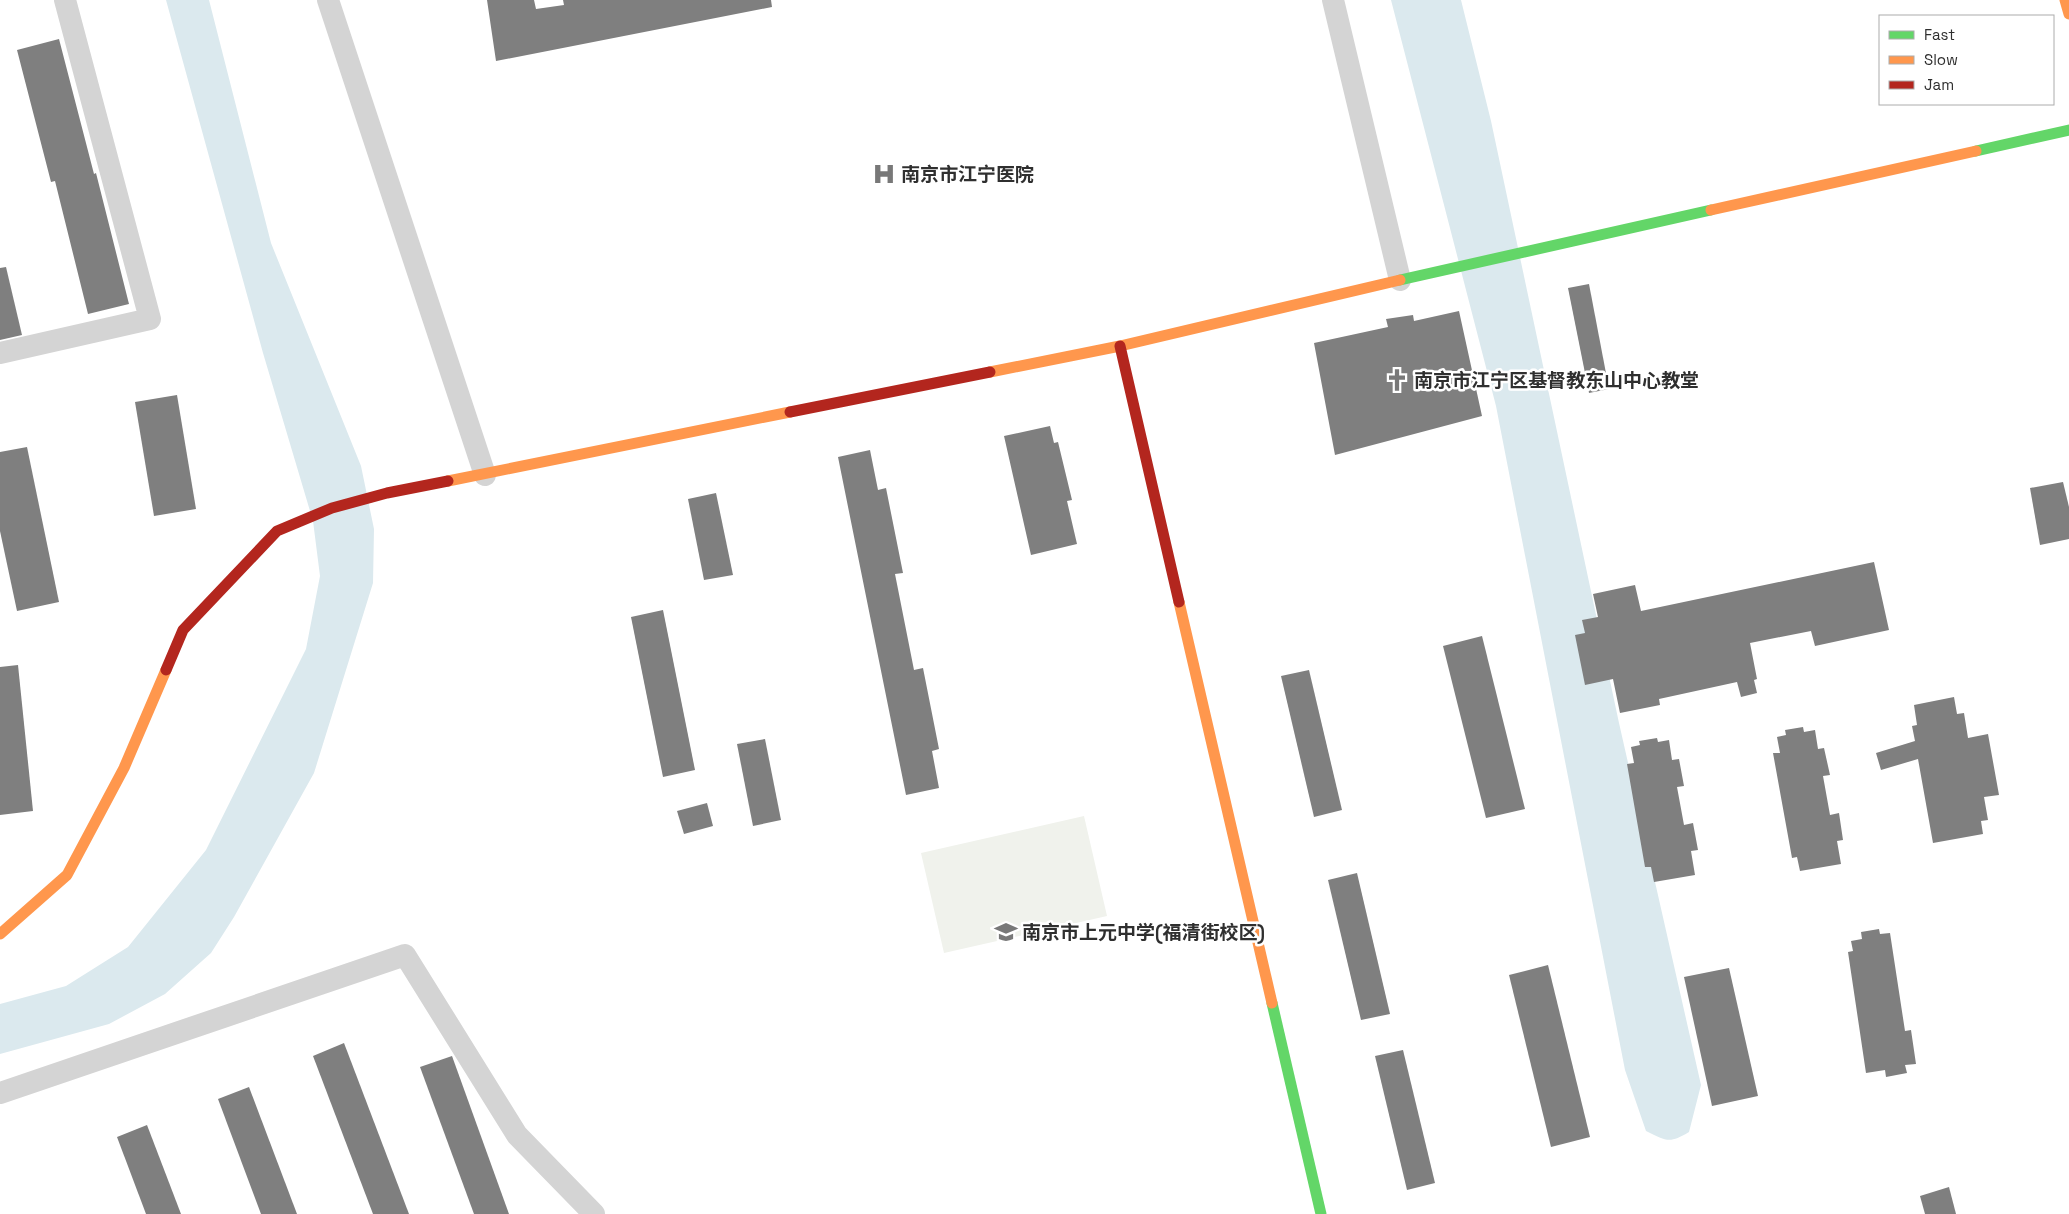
<svg xmlns="http://www.w3.org/2000/svg" width="2069" height="1214" font-family="'Space Grotesk','Noto Sans SC',sans-serif">
  <rect width="100%" height="100%" fill="#fff"/>
  <polygon fill="#f0f2ec" points="1084,816 1107,916 944,953 921,853"/>
  <g fill="#dbe9ee">
    <polygon points="166,0 209,0 271,243 361,466 374,529 373,583 314,773 234,917 211,953 165,994 109,1024 0,1054 0,1004 66,986 128,947 206,850 306,649 320,576 313,521 263,353"/>
    <path d="M1391 0H1461L1491 121 1619 723 1701 1085 1689 1132C1669 1144 1667 1141 1646 1131L1625 1070 1496 406Z"/>
  </g>
  <g fill="#7f7f7f">
    <polygon points="487,0 534,0 536,9 564,5 563,0 771,0 772,7 496,61"/>
    <polygon points="59,39 94,174 96,173 129,304 88,314 55,181 51,182 17,50"/>
    <polygon points="6,267 22,335 0,340 0,268"/>
    <polygon points="1589,284 1609,389 1589,393 1568,288"/>
    <polygon points="1459,311 1482,416 1335,455 1314,343 1388,327 1386,319 1413,315 1414,321"/>
    <polygon points="177,395 196,509 154,516 135,402"/>
    <polygon points="1050,426 1054,443 1058,442 1072,500 1067,501 1077,544 1031,555 1004,436"/>
    <polygon points="27,447 59,602 17,611 0,531 0,452"/>
    <polygon points="870,450 878,490 886,488 903,573 895,574 914,670 923,668 939,749 932,751 939,788 906,795 838,457"/>
    <polygon points="2063,482 2069,507 2069,539 2040,545 2030,488"/>
    <polygon points="716,493 733,575 704,580 688,499"/>
    <polygon points="1874,562 1889,630 1815,646 1811,631 1750,643 1757,679 1754,680 1757,693 1741,697 1737,682 1659,699 1660,705 1620,713 1613,679 1585,685 1575,635 1585,633 1582,620 1598,617 1593,594 1635,585 1641,611"/>
    <polygon points="663,610 695,770 663,777 631,617"/>
    <polygon points="1482,636 1525,809 1486,818 1443,646"/>
    <polygon points="18,665 33,811 0,815 0,667"/>
    <polygon points="1309,670 1342,810 1314,817 1281,676"/>
    <polygon points="1954,697 1957,714 1964,713 1968,738 1988,734 1999,795 1984,797 1988,820 1981,821 1983,834 1933,843 1918,759 1881,770 1876,753 1915,741 1912,726 1917,725 1914,705"/>
    <polygon points="1803,727 1804,732 1815,730 1818,749 1824,748 1830,775 1823,776 1830,815 1839,813 1843,840 1837,841 1841,864 1800,871 1797,857 1792,858 1773,753 1780,753 1777,737 1786,735 1785,730"/>
    <polygon points="1657,738 1658,742 1669,740 1672,760 1679,759 1684,786 1677,787 1684,825 1693,823 1698,850 1691,851 1695,875 1654,882 1651,867 1645,867 1627,764 1634,763 1631,747 1640,745 1639,741"/>
    <polygon points="765,739 781,820 753,826 737,744"/>
    <polygon points="707,803 713,826 684,834 677,811"/>
    <polygon points="1357,873 1390,1014 1361,1020 1328,880"/>
    <polygon points="1879,929 1880,934 1890,933 1905,1031 1911,1030 1916,1064 1905,1065 1907,1073 1886,1077 1885,1070 1866,1073 1848,952 1853,951 1851,941 1862,939 1861,932"/>
    <polygon points="1548,965 1590,1137 1551,1147 1509,975"/>
    <polygon points="1729,968 1758,1096 1712,1106 1684,977"/>
    <polygon points="344,1043 409,1214 373,1214 313,1056"/>
    <polygon points="1403,1050 1435,1183 1407,1190 1375,1056"/>
    <polygon points="452,1056 509,1214 474,1214 420,1067"/>
    <polygon points="249,1087 297,1214 261,1214 218,1099"/>
    <polygon points="147,1125 181,1214 146,1214 117,1137"/>
    <polygon points="1949,1187 1956,1214 1925,1214 1920,1196"/>
  </g>
  <g fill="none" stroke-linecap="round" stroke-linejoin="round">
    <g stroke="#d4d4d4" stroke-width="22">
      <polyline points="328,0 485,475"/>
      <polyline points="1333,0 1400,280"/>
      <polyline points="0,353 150,319 65,0"/>
      <polyline points="0,1093 405,955 517,1135 594,1214"/>
    </g>
    <g stroke="#63d668" stroke-width="11">
      <polyline points="1976,151 2069,130"/>
      <polyline points="1400,280 1711,210"/>
      <polyline points="1272,1003 1321,1214"/>
    </g>
    <g stroke="#ff974d" stroke-width="11">
      <polyline points="2065,0 2069,14"/>
      <polyline points="1711,210 1976,151"/>
      <polyline points="990,372 1120,346 1400,280"/>
      <polyline points="448,481 790,412"/>
      <polyline points="1179,602 1272,1003"/>
      <polyline points="0,934 67,875 124,768 166,670"/>
    </g>
    <g stroke="#b3261e" stroke-width="11">
      <polyline points="1120,346 1179,602"/>
      <polyline points="790,412 990,372"/>
      <polyline points="166,670 183,630 277,531 332,508 387,493 448,481"/>
    </g>
  </g>
  <defs>
    <symbol id="hospital-bare" viewBox="-9 -9 18 18"><path d="M-5-5h3v3.5h4V-5h3V5h-3V1.5h-4V5h-3Z" fill="#787878" stroke="#fff" stroke-width="2.5" paint-order="stroke"/></symbol>
    <symbol id="church-bare" viewBox="-9 -9 18 18"><path d="M-1.2-6h2.4v3.5h3.3v2.4h-3.3V6h-2.4V-.1h-3.3v-2.4h3.3Z" fill="#787878" stroke="#fff" stroke-width="2.5" paint-order="stroke"/></symbol>
    <symbol id="school-bare" viewBox="-9 -9 18 18"><path d="M0-5L7-2L0 1L-7-2ZM-4 1L0 2.5L4 1V4Q0 6-4 4Z" fill="#787878" stroke="#fff" stroke-width="2.5" paint-order="stroke"/></symbol>
  </defs>
  <g fill-rule="evenodd">
    <use href="#hospital-bare" x="868" y="158" width="32" height="32"/>
    <use href="#church-bare" x="1381" y="364" width="32" height="32"/>
    <use href="#school-bare" x="990" y="916" width="32" height="32"/>
  </g>
  <g text-anchor="middle" stroke-width="5" stroke-linejoin="round" paint-order="stroke">
    <g font-size="19" font-weight="bold" fill="#2f2f2f" stroke="#fff" text-anchor="start">
      <text x="901" y="181">南京市江宁医院</text>
      <text x="1414" y="387">南京市江宁区基督教东山中心教堂</text>
      <text x="1022" y="939">南京市上元中学(福清街校区)</text>
    </g>
  </g>
  <rect x="1879" y="15" width="175" height="90" fill="#ffffff" stroke="#acacac"/>
  <rect x="1889" y="31" width="25" height="8" fill="#63d668" stroke="#acacac"/>
  <text x="1924" y="40" font-size="15" fill="#2f2f2f">Fast</text>
  <rect x="1889" y="56" width="25" height="8" fill="#ff974d" stroke="#acacac"/>
  <text x="1924" y="65" font-size="15" fill="#2f2f2f">Slow</text>
  <rect x="1889" y="81" width="25" height="8" fill="#b3261e" stroke="#acacac"/>
  <text x="1924" y="90" font-size="15" fill="#2f2f2f">Jam</text>
</svg>
